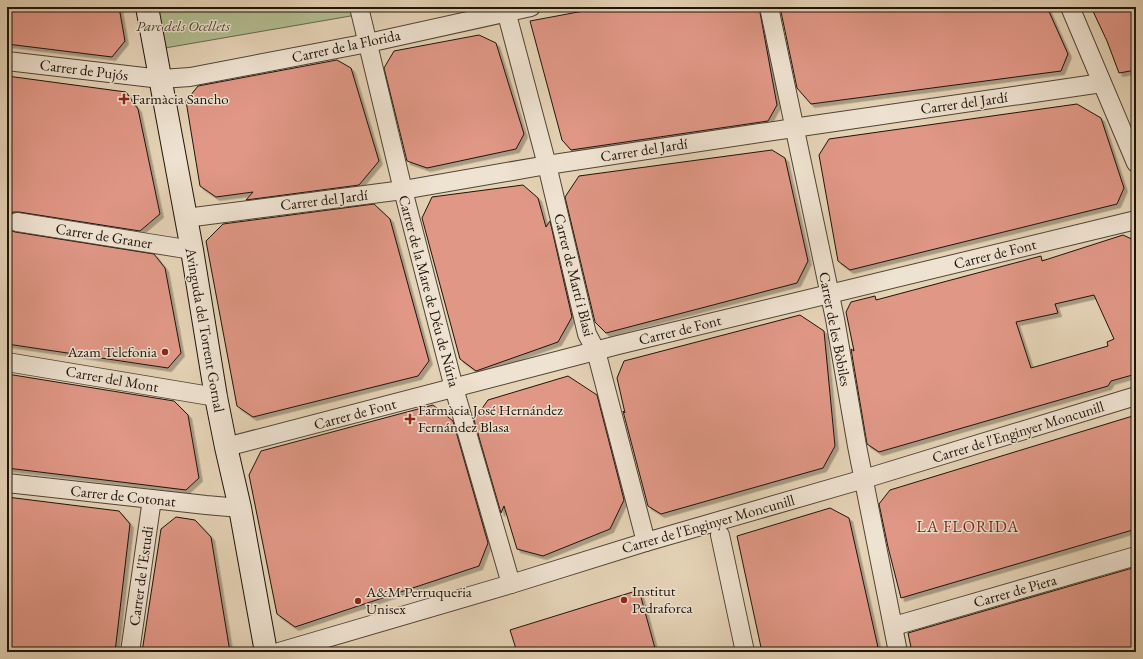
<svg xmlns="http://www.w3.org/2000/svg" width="1143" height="659" font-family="'EB Garamond',serif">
  <defs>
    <filter id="shadow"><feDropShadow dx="3.5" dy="3.5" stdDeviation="0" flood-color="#0004"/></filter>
  </defs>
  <rect width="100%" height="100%" fill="#e5d3b6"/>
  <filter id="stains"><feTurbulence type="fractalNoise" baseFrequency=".005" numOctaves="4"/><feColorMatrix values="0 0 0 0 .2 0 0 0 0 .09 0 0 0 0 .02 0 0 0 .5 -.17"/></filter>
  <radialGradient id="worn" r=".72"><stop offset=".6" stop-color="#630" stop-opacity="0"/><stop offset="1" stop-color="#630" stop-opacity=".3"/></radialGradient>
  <polygon fill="#b1bd91" stroke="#68684e" points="158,7 367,7 368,13 165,48"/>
  <g fill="#e09786" stroke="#1e140b" fill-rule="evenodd" filter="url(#shadow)">
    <polygon points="7,7 119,7 125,41 112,57 7,44"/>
    <polygon points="605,7 759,7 777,105 768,121 571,150 562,140 530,21"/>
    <polygon points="780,7 1047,7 1068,54 1061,71 811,104 797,88"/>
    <polygon points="1091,7 1136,7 1136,70 1119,73 1107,41"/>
    <polygon points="479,35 496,43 524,134 516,149 427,168 407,161 384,68 394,51"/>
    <polygon points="337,60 351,68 379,161 359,185 246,200 253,192 216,197 200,186 186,101 198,86"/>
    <polygon points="7,76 126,92 138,109 160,214 140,231 19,212 13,212 9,215 7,219"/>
    <polygon points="1077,104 1101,118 1124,188 1117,204 850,270 838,261 819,155 829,139"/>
    <polygon points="772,150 785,158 808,261 797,283 606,333 595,322 565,197 579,176"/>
    <polygon points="523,185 538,198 546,227 550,221 572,317 558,342 476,371 460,359 422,218 432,197"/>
    <polygon points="374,204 390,219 429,361 418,376 253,417 237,406 206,241 223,224"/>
    <polygon points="7,224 10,230 15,232 154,254 165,268 181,353 168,368 7,344"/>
    <path d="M1123 235 1136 241V374L1111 381 1108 386 879 452 867 444 851 349 854 351 846 312 851 302 875 296 876 300 1041 256 1042 261ZM1094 295 1114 339 1107 342 1108 346 1031 368 1016 322 1058 313 1055 304Z"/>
    <polygon points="800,315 824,331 835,446 823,468 661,514 648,506 623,411 625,413 617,378 624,361"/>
    <polygon points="7,374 174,401 188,415 199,478 186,490 7,468"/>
    <polygon points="568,376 597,395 624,500 610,529 543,556 517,549 504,506 501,513 474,420 488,400"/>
    <polygon points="433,405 453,421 488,543 479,566 295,627 277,614 249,475 261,451"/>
    <polygon points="1136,415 1136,529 901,598 888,547 879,504 890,490"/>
    <polygon points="7,497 119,511 130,524 115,652 7,652"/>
    <polygon points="830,508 849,518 879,652 762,652 737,536"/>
    <polygon points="176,517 195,520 211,537 230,652 142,652 161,529"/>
    <polygon points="1136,567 1136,652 912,652 908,633"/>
    <polygon points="639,590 656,652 517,652 510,630"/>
  </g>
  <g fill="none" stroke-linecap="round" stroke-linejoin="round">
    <defs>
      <g id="street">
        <polyline points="359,7 403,190 454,388 511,584"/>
        <polyline points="505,7 547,165 587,334 596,351 646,542"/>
        <polyline points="769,7 835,319 857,446 898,652"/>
        <polyline points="1070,7 1136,163"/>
        <polyline points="7,61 161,79 190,77 368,43 531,7"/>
        <polyline points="186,218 403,190 547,165 807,126 1102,83"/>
        <polyline points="17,222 192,250"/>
        <polyline points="7,362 216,397"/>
        <polyline points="226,447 618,345 1136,220"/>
        <polyline points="7,483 206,505 240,508"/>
        <polyline points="720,535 745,652"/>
        <polyline points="894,628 901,624 1136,556"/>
        <polyline points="130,652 152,499"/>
        <polyline points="279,652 511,584 646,542 864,479 1136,396"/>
      </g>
      <polyline id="secondary" points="147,7 192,250 216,397 226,447 240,508 266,652"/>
    </defs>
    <use href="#street" stroke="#504436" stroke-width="20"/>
    <use href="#secondary" stroke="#1e140b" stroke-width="24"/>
    <use href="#street" stroke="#eee2d0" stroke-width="18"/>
    <use href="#secondary" stroke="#eee2d0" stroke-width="22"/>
  </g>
  <g fill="#8f2418" stroke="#eee2d0" stroke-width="1.5">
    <path d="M122 93h4v4h4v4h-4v4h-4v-4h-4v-4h4z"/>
    <circle cx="165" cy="352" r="4"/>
    <path d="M408 413h4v4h4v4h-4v4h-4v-4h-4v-4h4z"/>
    <circle cx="624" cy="600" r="4"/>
    <circle cx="358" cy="601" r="4"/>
  </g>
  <g text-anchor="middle" stroke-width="3" stroke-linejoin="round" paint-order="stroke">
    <g font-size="15" font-style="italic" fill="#4a4733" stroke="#eee2d0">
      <text x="183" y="31">Parc dels Ocellets</text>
    </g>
    <g font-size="15" fill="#1e140b" stroke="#eee2d0">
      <text transform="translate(346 46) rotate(-12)" y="5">Carrer de la Florida</text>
      <text transform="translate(84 70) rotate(7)" y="5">Carrer de Pujós</text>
      <text transform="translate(964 103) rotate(-8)" y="5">Carrer del Jardí</text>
      <text transform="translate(644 150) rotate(-9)" y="5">Carrer del Jardí</text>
      <text transform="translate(324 200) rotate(-7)" y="5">Carrer del Jardí</text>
      <text transform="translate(104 236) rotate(9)" y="5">Carrer de Graner</text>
      <text transform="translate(995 254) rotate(-14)" y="5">Carrer de Font</text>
      <text transform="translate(574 275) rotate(76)" y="5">Carrer de Martí i Blasi</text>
      <text transform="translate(429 291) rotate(75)" y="5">Carrer de la Mare de Déu de Núria</text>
      <text transform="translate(835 329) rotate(79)" y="5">Carrer de les Bòbiles</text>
      <text transform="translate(205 330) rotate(80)" y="5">Avinguda del Torrent Gornal</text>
      <text transform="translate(680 330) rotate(-14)" y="5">Carrer de Font</text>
      <text transform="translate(112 379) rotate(10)" y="5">Carrer del Mont</text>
      <text transform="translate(355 414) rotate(-15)" y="5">Carrer de Font</text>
      <text transform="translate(1018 432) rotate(-17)" y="5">Carrer de l'Enginyer Moncunill</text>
      <text transform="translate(123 496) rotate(6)" y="5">Carrer de Cotonat</text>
      <text transform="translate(708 524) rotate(-16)" y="5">Carrer de l'Enginyer Moncunill</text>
      <text transform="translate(141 576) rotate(-82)" y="5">Carrer de l'Estudi</text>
      <text transform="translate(1015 591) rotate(-16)" y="5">Carrer de Piera</text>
    </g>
    <g font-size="15" fill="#1e140b" stroke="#eee2d0" text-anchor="start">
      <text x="132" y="104">Farmàcia Sancho</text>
      <text x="157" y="357" text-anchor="end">Azam Telefonia</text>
      <text x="418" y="415">Farmàcia José Hernández<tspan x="418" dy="17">Fernández Blasa</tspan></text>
      <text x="632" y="596">Institut<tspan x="632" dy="17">Pedraforca</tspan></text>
      <text x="366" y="597">A&amp;M Perruqueria<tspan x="366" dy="17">Unisex</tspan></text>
    </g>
    <g font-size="16" letter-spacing="1" fill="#7a1f14" stroke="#eee2d0">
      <text x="968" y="532">LA FLORIDA</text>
    </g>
  </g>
  <rect width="1143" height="659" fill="none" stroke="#e5d3b6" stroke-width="24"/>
  <rect x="8" y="8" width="1127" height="643" fill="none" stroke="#1e140b" stroke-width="2"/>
  <rect x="12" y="12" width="1119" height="635" fill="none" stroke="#1e140b"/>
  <rect width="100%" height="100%" filter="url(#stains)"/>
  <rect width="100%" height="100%" fill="url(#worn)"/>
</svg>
